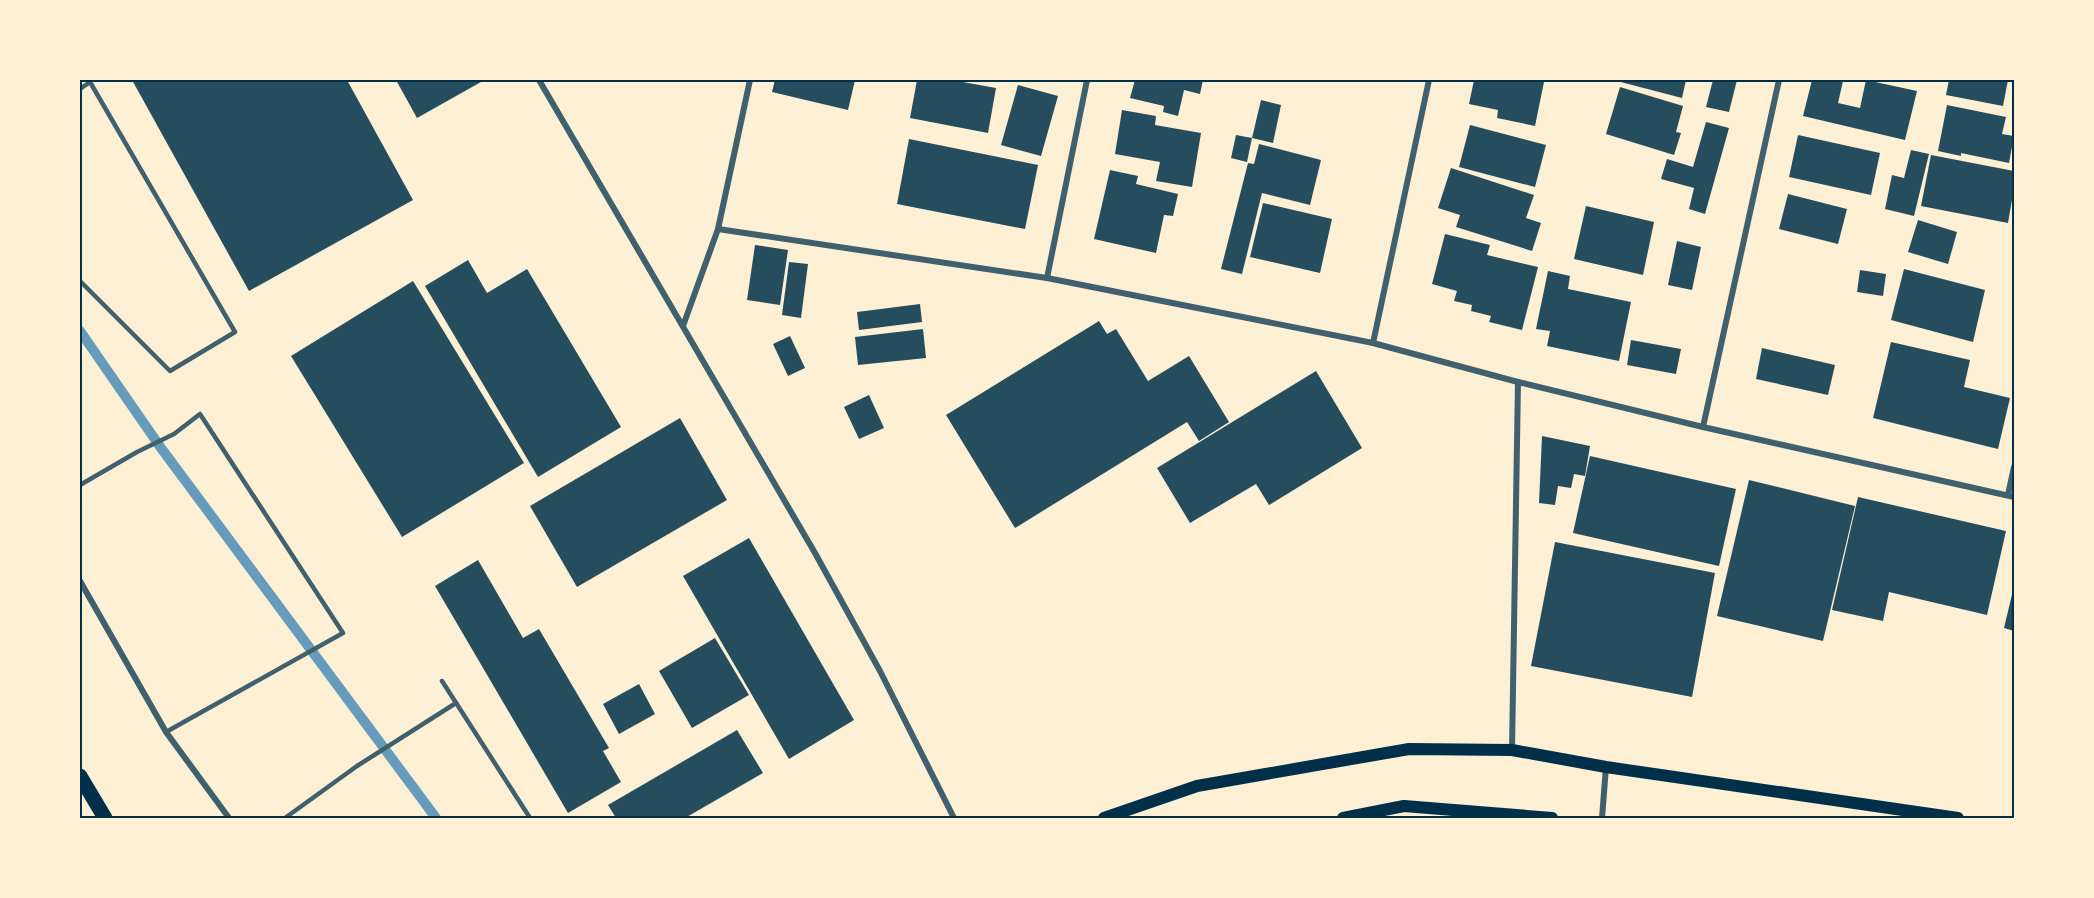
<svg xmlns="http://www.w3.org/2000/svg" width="2094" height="898" font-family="Lato,sans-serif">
  <rect width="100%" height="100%" fill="#fdf0d5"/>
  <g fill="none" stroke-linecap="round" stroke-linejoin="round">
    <polyline stroke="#669bbc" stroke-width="10" points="80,331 161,448 436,818"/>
  </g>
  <g fill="#264d5e">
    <polygon points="132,80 347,80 413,200 249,291"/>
    <polygon points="396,80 480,80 481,82 417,118"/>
    <polygon points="775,80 855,80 848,110 772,92"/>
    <polygon points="917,80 952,80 996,88 988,133 910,118"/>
    <polygon points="1135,80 1203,80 1200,94 1184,90 1178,116 1163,112 1164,106 1130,98"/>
    <polygon points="1474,80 1532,80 1544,82 1535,126 1497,118 1498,110 1469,104"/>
    <polygon points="1613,80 1686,80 1682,98"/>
    <polygon points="1713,80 1737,80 1729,112 1706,107"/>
    <polygon points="1812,80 1843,81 1838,103 1860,108 1866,80 1917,91 1905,140 1803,116"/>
    <polygon points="1949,80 2008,80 2003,106 1946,95"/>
    <polygon points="1018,85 1058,96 1041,156 1001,145"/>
    <polygon points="1620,87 1683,106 1676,132 1681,133 1674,155 1606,134"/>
    <polygon points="1261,100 1281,105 1273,143 1252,138"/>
    <polygon points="1947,105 2006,117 2002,134 2014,136 2009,163 1961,153 1961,156 1938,151"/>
    <polygon points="1122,110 1156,116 1155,125 1201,133 1192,187 1156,181 1160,162 1115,154"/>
    <polygon points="1706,122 1729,128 1705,214 1689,209 1694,188 1661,179 1667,159 1693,167"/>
    <polygon points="1470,125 1546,145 1535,187 1459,167"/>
    <polygon points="1236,135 1252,138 1247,162 1231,158"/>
    <polygon points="1798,135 1880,153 1871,195 1789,177"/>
    <polygon points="909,139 1038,165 1025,229 897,204"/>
    <polygon points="1259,144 1321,160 1310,205 1262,193 1242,274 1221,269 1248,163 1254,164"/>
    <polygon points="1911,150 1929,154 1914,216 1885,209 1892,175 1904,178"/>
    <polygon points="1931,155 2014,171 2014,188 2008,223 1921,206"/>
    <polygon points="1451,168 1534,195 1526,218 1541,223 1532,251 1456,227 1460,215 1438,208"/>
    <polygon points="1110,170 1138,176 1136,184 1178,194 1173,216 1164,215 1156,253 1094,239"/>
    <polygon points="1788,194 1847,209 1838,244 1779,229"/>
    <polygon points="1263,203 1332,219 1320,273 1250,257"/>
    <polygon points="1586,206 1654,222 1643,275 1574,259"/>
    <polygon points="1918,220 1957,232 1948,264 1908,252"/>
    <polygon points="1445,234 1490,245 1487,255 1538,267 1522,330 1489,322 1491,316 1471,311 1472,305 1454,301 1457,291 1432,284"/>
    <polygon points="1677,241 1701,247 1692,290 1668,285"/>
    <polygon points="755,245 788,250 780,305 747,300"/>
    <polygon points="468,260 487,293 527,269 621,427 538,477 425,286"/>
    <polygon points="789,262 808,264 801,318 782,315"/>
    <polygon points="1904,269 1985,290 1973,342 1891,320"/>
    <polygon points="1860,270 1886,274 1883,296 1857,292"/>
    <polygon points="1548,271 1570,276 1568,289 1631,302 1619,361 1547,346 1550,331 1536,329"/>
    <polygon points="413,281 524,463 402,537 291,356"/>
    <polygon points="920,304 922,322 859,330 857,312"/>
    <polygon points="1099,321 1107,334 1116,329 1148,381 1189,356 1229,422 1199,441 1187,422 1015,528 946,415"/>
    <polygon points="923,329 926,358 858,365 855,337"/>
    <polygon points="790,336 805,368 788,376 773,344"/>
    <polygon points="1631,340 1681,349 1676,374 1627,365"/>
    <polygon points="1891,342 1970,360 1964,387 2010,398 1998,449 1873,418"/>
    <polygon points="1762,348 1835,365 1828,395 1756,379"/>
    <polygon points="1316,371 1362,448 1269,505 1256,484 1190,523 1157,468"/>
    <polygon points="869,395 884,428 859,439 844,407"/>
    <polygon points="680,418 727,500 577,587 530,506"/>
    <polygon points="1542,436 1590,446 1585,476 1574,474 1571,488 1558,486 1555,505 1539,503"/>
    <polygon points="1590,456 1736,489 1719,566 1573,533"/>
    <polygon points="1749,480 1855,506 1823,641 1717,616"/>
    <polygon points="1858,497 2006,531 1987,615 1889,592 1883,621 1832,610"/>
    <polygon points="749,538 854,720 789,759 683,576"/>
    <polygon points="1555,542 1715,573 1692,697 1531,666"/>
    <polygon points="478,560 523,638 539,629 609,748 603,751 621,782 568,813 435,586"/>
    <polygon points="2014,586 2014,631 2004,628"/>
    <polygon points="715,638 749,695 692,728 659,671"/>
    <polygon points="639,684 655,714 619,734 603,704"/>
    <polygon points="737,730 763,773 685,818 616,818 608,805"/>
  </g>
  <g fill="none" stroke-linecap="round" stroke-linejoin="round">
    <g stroke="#3f606c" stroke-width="4.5">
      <polyline points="80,89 90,82 235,332 170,371 80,281"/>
      <polyline points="80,485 137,452 174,434 200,414 343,633 166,732"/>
      <polyline points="442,681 530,818"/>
      <polyline points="285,818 357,766 456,703"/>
    </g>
    <g stroke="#3f606c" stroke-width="6">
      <polyline points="539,80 815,553 880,671 954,818"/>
      <polyline points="718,229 1047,278 1373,343 1518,382 1703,427 2014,497"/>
      <polyline points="1047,278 1087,80"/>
      <polyline points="683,326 718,229 750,80"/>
      <polyline points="1373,343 1429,80"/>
      <polyline points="1703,427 1779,80"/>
      <polyline points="2008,495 2014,467"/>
      <polyline points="80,581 166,732 229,818"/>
      <polyline points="1512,750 1518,382"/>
      <polyline points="1602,818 1606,767"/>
    </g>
    <g stroke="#003049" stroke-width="12">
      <polyline points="1104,818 1197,786 1409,749 1512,750 1606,767 1958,818"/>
      <polyline points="1343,818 1404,806 1552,818"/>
    </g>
    <polyline stroke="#003049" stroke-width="15" points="80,776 105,818"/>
  </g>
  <rect width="2094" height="898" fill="none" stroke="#fdf0d5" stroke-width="162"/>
  <rect x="81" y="81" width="1932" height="736" fill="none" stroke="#003049" stroke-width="2"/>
</svg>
